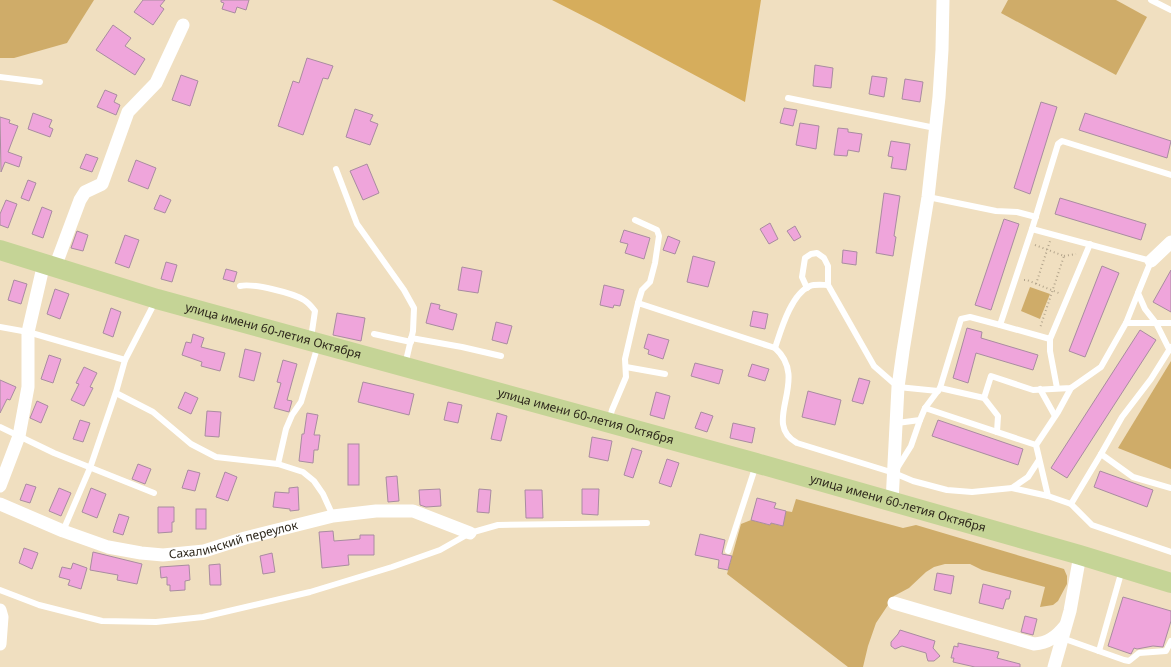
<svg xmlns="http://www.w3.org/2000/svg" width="1171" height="667" font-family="'Noto Sans',sans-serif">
  <rect width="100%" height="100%" fill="#f0dfc0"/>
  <g fill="#cfac69">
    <polygon points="0,0 94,0 67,43 14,58 0,58"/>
    <polygon points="1008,0 1116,0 1147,17 1116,75 1001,13"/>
    <polygon points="1030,287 1050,294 1040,319 1021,311"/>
    <polygon points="1171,361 1171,469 1118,448"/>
    <polygon points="796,499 903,528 916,525 1064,569 1067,576 1067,584 1058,601 1053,605 1040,607 1045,587 982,570 970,564 945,564 934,567 926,572 909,588 894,596 876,623 868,646 863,667 848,667 727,574 741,524 751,520 770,525 771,523 782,526 786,511 792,512"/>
  </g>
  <polygon fill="#d6ad5c" points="552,0 761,0 745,102 601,25"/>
  <g fill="#efa5db" stroke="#a98ca0">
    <polygon points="143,0 165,0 160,6 164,9 153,25 134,12"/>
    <polygon points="221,0 249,0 246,10 237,7 235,13 222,9 224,3 221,2"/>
    <polygon points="113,25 131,38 125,46 145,59 135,75 96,50"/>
    <polygon points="307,58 333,66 328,79 323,78 303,135 278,126 293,81 299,83"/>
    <polygon points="815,65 833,68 831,88 813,86"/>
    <polygon points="181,75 198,81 190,106 172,100"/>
    <polygon points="872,76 887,78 884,97 869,94"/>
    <polygon points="905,79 923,82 920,102 902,99"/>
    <polygon points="105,90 117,95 114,102 120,105 116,115 97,107"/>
    <polygon points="1041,102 1057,107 1030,194 1014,188"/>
    <polygon points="784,108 797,110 793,126 780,123"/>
    <polygon points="355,109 373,115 370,121 378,124 370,145 346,137"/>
    <polygon points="33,113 52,120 49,127 53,129 50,137 28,129"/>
    <polygon points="1085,113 1171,141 1167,158 1079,130"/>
    <polygon points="0,117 10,120 9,123 18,126 8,152 22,157 19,167 5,162 1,172"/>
    <polygon points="800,123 819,126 816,149 796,145"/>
    <polygon points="838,128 848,129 848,132 862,134 859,152 848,150 847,156 834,155"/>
    <polygon points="891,141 910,144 906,170 891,168 893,157 888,156"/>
    <polygon points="86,154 98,158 92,172 80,168"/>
    <polygon points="136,160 156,168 148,189 128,181"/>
    <polygon points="367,164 379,193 363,200 350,171"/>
    <polygon points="28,180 36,183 29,201 21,198"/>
    <polygon points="884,193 900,196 894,236 896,237 893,256 876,253"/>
    <polygon points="160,195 171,200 165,213 154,209"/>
    <polygon points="1060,198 1146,224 1141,240 1055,214"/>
    <polygon points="6,200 17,204 8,228 0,225 0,214"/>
    <polygon points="42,207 52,211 43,238 32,234"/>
    <polygon points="1004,219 1019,224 991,310 975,305"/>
    <polygon points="770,223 778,239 769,244 760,229"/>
    <polygon points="795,226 801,237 794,241 787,231"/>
    <polygon points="624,230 650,238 644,259 625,253 628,244 620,242"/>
    <polygon points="77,231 88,235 83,251 71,248"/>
    <polygon points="125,235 139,240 129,268 115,263"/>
    <polygon points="668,236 680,241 675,254 663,250"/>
    <polygon points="843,250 857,252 856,265 842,263"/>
    <polygon points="693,256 715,262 708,287 687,282"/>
    <polygon points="166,262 177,265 172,282 161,279"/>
    <polygon points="1102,266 1119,273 1085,357 1069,351"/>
    <polygon points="462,267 482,271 478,293 458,290"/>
    <polygon points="226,269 237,272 234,282 223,279"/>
    <polygon points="1171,270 1171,312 1153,302"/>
    <polygon points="14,280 27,284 21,304 8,300"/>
    <polygon points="604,285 624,290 620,306 614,305 613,308 600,305"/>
    <polygon points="55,289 69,294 60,319 47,314"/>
    <polygon points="431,303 440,305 439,309 457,314 453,330 426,323"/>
    <polygon points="111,308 121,312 113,337 103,333"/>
    <polygon points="753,311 768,314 765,329 750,326"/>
    <polygon points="337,313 365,318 361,341 333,335"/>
    <polygon points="496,322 512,326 507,344 492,340"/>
    <polygon points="967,328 982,332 981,338 1038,355 1033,370 976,353 968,383 953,378"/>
    <polygon points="1140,330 1156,340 1067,478 1051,468"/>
    <polygon points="193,334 204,338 201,347 225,353 220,371 201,366 202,362 182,355 186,342 191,343"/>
    <polygon points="648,334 669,340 663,359 648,354 649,350 644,348"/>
    <polygon points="245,349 261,353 254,381 239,377"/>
    <polygon points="49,355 61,359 53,383 41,379"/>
    <polygon points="283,360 297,364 287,400 292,401 289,412 274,408 281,383 277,382"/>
    <polygon points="695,363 723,370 719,384 691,376"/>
    <polygon points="752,364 769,369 765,381 748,376"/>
    <polygon points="84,367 97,373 90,387 93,388 84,406 71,400 79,384 76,383"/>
    <polygon points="859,378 870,381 863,404 852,401"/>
    <polygon points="0,380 16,387 10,400 7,399 0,413"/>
    <polygon points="363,382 414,394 409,415 358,402"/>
    <polygon points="808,391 841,400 835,425 802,417"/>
    <polygon points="185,392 198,398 191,414 178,408"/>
    <polygon points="656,392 670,396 664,419 650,415"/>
    <polygon points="37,401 48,406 41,423 30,418"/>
    <polygon points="448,402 462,405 458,423 444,420"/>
    <polygon points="207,411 221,412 219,437 205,436"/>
    <polygon points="701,412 713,416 707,432 695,428"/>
    <polygon points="307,413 318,415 314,435 320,435 318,450 314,450 313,463 299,461 302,434 304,434"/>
    <polygon points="497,413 507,416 501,441 491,439"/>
    <polygon points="80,420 90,423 83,442 73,439"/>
    <polygon points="938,420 1023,449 1018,465 932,436"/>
    <polygon points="733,423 755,428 752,443 730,438"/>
    <polygon points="592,437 612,441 608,461 589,457"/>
    <rect x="348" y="444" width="11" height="41"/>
    <polygon points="632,448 642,451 633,478 624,475"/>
    <polygon points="667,459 679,463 671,487 659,483"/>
    <polygon points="138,464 151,469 145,484 132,479"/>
    <polygon points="188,470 200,473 195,491 182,488"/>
    <polygon points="1100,471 1153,490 1147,507 1094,487"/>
    <polygon points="225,472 237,477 228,501 216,497"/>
    <polygon points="397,476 399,501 388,502 386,477"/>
    <polygon points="26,484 36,487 30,503 20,500"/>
    <polygon points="298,487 299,510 290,511 290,509 273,507 275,492 289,493 289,488"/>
    <polygon points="59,488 71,493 61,516 49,511"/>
    <polygon points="91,488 106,494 97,518 82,512"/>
    <polygon points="440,489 441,506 426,507 420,505 419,490"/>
    <polygon points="479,489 491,490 489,513 477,512"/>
    <polygon points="582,489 599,489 598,515 582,514"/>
    <polygon points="525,490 542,490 543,518 526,518"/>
    <polygon points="757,498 776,503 774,508 786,511 783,526 771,523 770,525 751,520"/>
    <polygon points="158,507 174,507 174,522 172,522 172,532 158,533"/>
    <rect x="196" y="509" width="10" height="20"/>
    <polygon points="119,514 129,517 123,535 113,532"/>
    <polygon points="333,531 334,541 360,539 360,535 374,535 374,555 348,555 349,565 322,568 319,532"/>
    <polygon points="700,534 725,540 722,554 732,556 728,570 718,568 719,560 695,555"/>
    <polygon points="24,548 38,553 32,569 19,563"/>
    <polygon points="93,552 142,564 137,584 117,580 118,575 90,570"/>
    <polygon points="272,553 275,572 263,574 260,556"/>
    <polygon points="73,563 87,568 81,589 68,585 70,580 59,577 62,567 71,569"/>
    <polygon points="220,564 221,585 210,585 209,565"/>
    <polygon points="189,565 190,580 185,581 185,590 170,591 170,585 167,585 167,577 161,578 160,567"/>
    <polygon points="937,573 954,576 951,594 934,590"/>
    <polygon points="983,584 1011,591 1009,599 1006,599 1003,609 979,603"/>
    <polygon points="1123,597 1171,611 1171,621 1163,647 1153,646 1137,649 1134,648 1131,654 1108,646"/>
    <polygon points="1025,616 1037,619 1033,635 1021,632"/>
    <polygon points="900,630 935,641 933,648 940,656 934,661 928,661 927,658 926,653 902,646 895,649 891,646 891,642 898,634"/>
    <polygon points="958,643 999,652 997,658 1020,664 1020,667 975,667 953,662 954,658 951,658 954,646 958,647"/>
  </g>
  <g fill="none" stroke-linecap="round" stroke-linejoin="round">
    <g stroke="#b3a58c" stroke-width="2" stroke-dasharray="1 3" stroke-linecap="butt">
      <polyline points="1035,245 1064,256 1040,328"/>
      <polyline points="1064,256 1076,254"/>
      <polyline points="1024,280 1027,280 1061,294"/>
      <polyline points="1036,284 1050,241"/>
    </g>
    <g stroke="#fff" stroke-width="6">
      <polyline points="1151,0 1171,10"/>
      <polyline points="0,77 40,82"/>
      <polyline points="788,98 935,128"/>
      <polyline points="336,169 357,224 404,290 414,308 413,331 405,365"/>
      <polyline points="928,197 996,211 1017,212 1036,217"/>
      <polyline points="635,220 657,230 659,236 655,263 650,282 642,290 638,303"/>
      <polyline points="1032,229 1151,261 1138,293 1145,309 1156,323 1171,323"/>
      <polyline points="1090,244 1050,339 1000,325 1032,229 1058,144 1062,141 1171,175"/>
      <path d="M240 286C253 283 293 293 304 300 309 303 312 307 315 311L311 338"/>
      <polyline points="807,288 802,277 805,258 811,254 817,253 824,258 828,266 828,285 874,366 898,387 938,391"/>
      <polyline points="1138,293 1126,323 1156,323 1169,349"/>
      <polyline points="0,327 28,332 125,360"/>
      <polyline points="374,334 411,342"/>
      <polyline points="411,338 462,347 501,356"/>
      <polyline points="1050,339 1050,351 1057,388"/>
      <path d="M775 348C781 330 791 294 810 286 815 284 822 285 828 285"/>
      <polyline points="626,367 665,374"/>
      <polyline points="940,388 984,398 998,416 997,432"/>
      <polyline points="1040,389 1055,416"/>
      <polyline points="116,393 153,412 191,444 216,457 278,464 303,472 314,481 323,494 333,516"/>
      <polyline points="984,398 991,376 1033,390 1071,388 1101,367 1126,323"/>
      <polyline points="925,408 1036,445 1048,496 1071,504 1092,525 1171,552"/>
      <path d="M609 421 612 410 626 377 625 359 638 303 775 348C811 380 760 423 797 443L894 473 913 481 947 490 972 492 1012 488"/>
      <polyline points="897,423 920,420 925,408 940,388 961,319 970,317 1000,325"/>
      <polyline points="0,427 54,453 154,493"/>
      <polyline points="1036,445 1058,412 1071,388"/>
      <polyline points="1101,454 1122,417 1151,379 1171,347"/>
      <polyline points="1039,460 1028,477 1012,488 1048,496"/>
      <polyline points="278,464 286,429 292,415 301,402 318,345"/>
      <polyline points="896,470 911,446 920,420"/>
      <polyline points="1071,504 1101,454 1133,477 1171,488"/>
      <polyline points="63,531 90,468 116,392 125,360 155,302"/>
      <polyline points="728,551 756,465"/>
      <polyline points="0,590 39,605 102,621 156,622 203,617 310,592 392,567 440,550 470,533 498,525 647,523"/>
      <polyline points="1062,638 1124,660 1129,661 1139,653 1166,651 1171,641"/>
      <polyline points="1099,651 1122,570"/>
    </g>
    <g stroke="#fff" stroke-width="13">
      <polyline points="1151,261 1171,242"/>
      <polyline points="55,267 80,200 85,192 102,184 128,112 156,83 183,25"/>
      <polyline points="0,486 19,436 28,387 28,332 44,263"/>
      <polyline points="892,502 898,387 903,351 928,197 939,97 942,50 943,0"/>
      <path id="s1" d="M0 504 63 531 108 547 141 553 163 555 204 551 245 538 333 516 376 511H413L470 533"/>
      <path d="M894 603 1034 644C1048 643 1056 637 1065 626"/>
      <polyline points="0,610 2,617 0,644"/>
      <polyline points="1054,667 1070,611 1080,555"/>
    </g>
    <path stroke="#c5d496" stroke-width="20" id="s2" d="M0 250 157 299 756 463 1080 555 1171 583"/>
  </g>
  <g text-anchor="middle" stroke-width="3" stroke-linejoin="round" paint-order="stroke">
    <g font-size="12" fill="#2d271b" stroke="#feeccd">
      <text dy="4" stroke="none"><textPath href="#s2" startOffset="285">улица имени 60-летия Октября</textPath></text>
      <text dy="4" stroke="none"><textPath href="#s2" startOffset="609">улица имени 60-летия Октября</textPath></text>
      <text dy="4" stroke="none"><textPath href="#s2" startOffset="933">улица имени 60-летия Октября</textPath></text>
      <text dy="4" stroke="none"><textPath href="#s1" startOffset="244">Сахалинский переулок</textPath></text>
    </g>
  </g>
</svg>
